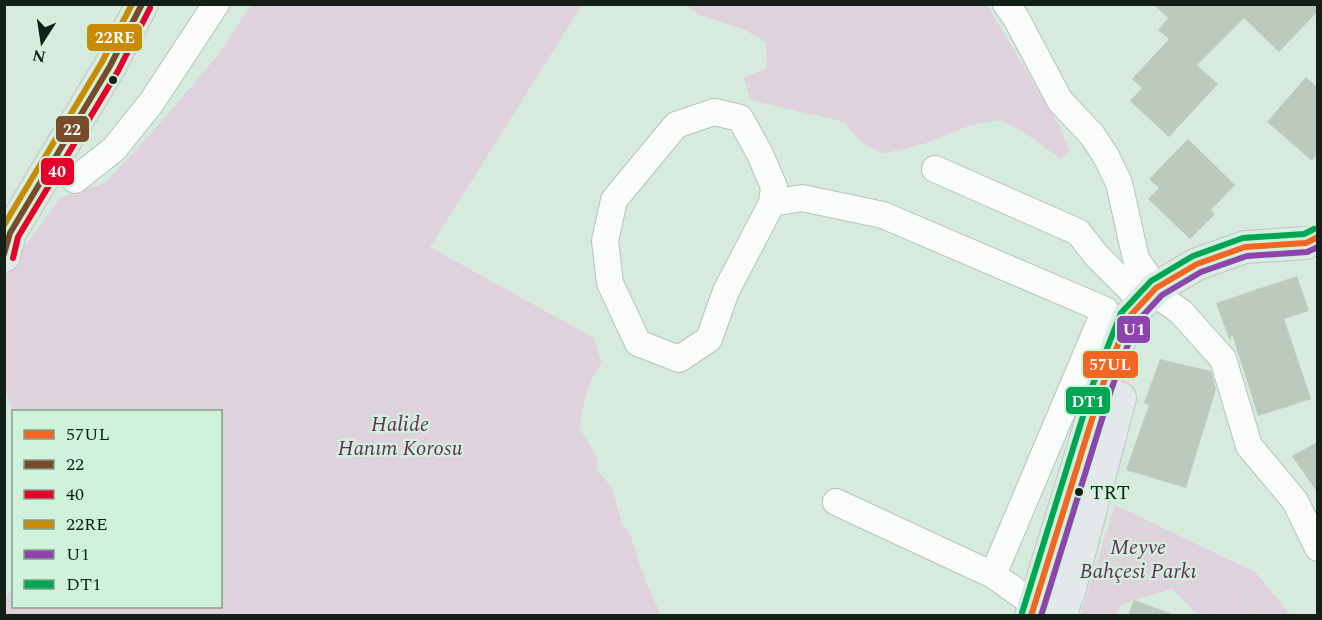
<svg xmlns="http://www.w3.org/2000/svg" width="1322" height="620" font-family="Spectral,serif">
  <rect width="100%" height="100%" fill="#d6ebdd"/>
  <g fill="#e0d2dc">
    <path d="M251 5H582L430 247 594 338 602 364C587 379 583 408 579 428L597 457V469L612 488 622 524 630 534 645 580 661 615 5 616V599L13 587 14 606H220V412H14L13 459 11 409 4 384 5 274 60 198 105 183 154 130 218 55Z"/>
    <polygon points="686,5 987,5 1061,129 1069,151 1061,159 1022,131 1000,120 971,125 927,143 882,154 861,142 844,122 750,100 744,78 767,68 766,43 746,30 699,15"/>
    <polygon points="1115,505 1255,572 1291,615 1198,615 1172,589 1122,604 1115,615 1080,616"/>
  </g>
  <g fill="#bccabe">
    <polygon points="1153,4 1317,4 1317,12 1279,52 1244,18 1197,65 1218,84 1169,137 1130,101 1142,88 1132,79 1169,39 1158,30 1168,18"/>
    <polygon points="1306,77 1317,87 1317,154 1312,161 1267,122"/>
    <polygon points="1188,139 1235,185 1211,210 1215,214 1190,239 1148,199 1159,188 1149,179"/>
    <polygon points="1297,276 1309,311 1284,319 1311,399 1258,416 1232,334 1230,341 1216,303"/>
    <polygon points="1160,359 1211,371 1216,389 1186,488 1126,470 1149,405 1144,403"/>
    <polygon points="1317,442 1317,492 1292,456"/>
    <polygon points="1134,600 1172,614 1171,615 1128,615"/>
  </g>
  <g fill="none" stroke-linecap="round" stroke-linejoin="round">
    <defs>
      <g id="minor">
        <polyline points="1006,4 1016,18 1060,101 1092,135 1106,156 1119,183 1136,259 1164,300 1181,312 1223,359 1249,446 1295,501 1318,548"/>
        <polygon points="714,112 740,118 760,154 774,187 772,203 726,291 709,339 679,359 638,343 610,283 605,241 614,200 676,125"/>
        <polyline points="935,169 1078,232 1096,255 1143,302"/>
        <polyline points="75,180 114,149 151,103 216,4"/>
        <polyline points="772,203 802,198 883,215 1105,310 993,575 1048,614"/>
        <polyline points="836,502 993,575"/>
      </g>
      <g id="major">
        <polyline points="4,256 10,233 110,66 142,4"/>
        <polyline points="1031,616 1102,387 1128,318 1156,288 1197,264 1245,247 1306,243"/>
        <polyline points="1060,616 1070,588 1120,398"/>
      </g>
    </defs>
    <use href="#minor" stroke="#b4c5ba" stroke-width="28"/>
    <use href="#major" stroke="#bdc7c0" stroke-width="34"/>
    <g stroke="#d5dbd7" stroke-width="3" stroke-dasharray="6 3" stroke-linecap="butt">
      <polyline points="1120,519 1114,575 1121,578 1140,533 1145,534 1136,583 1143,584 1167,551 1173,555 1168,583 1173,585 1196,575 1213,616"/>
      <polyline points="1120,519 1158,529 1210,568 1258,616"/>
      <polyline points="1107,548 1118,524"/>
    </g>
    <use href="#minor" stroke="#f9fcfa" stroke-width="26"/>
    <use href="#major" stroke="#e3e8eb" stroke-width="32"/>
    <defs>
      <polyline id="bus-1" points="1031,616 1102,387 1128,318 1156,288 1197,264 1245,247 1306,243 1318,237"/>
      <polyline id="bus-2" points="4,254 10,233 110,66 142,4"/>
      <polyline id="bus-3" points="13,258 18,237 118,71 150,8"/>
      <polyline id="bus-4" points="4,225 102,62 132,4"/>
      <polyline id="bus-5" points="1041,616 1111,390 1136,323 1162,295 1201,272 1247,256 1307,252 1318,247"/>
      <polyline id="bus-6" points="1022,613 1093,384 1121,313 1151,281 1193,256 1243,238 1304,234 1314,229"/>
    </defs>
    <use href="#bus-1" stroke="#cef3da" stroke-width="10"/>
    <use href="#bus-2" stroke="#cef3da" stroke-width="10"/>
    <use href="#bus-3" stroke="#cef3da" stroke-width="10"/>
    <use href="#bus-4" stroke="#cef3da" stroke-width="10"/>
    <use href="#bus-5" stroke="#cef3da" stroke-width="10"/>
    <use href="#bus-6" stroke="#cef3da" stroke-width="10"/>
    <use href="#bus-1" stroke="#f26522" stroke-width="6"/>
    <use href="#bus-2" stroke="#7a4b2a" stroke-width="6"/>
    <use href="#bus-3" stroke="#e4002b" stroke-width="6"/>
    <use href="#bus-4" stroke="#c98b05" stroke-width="6"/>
    <use href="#bus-5" stroke="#8e44ad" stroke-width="6"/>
    <use href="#bus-6" stroke="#00a651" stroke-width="6"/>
  </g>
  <g fill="#122017" stroke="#cef3da" stroke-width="2">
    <circle cx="113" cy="80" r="5"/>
    <circle cx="1079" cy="492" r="5"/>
  </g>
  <g text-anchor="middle" stroke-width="4.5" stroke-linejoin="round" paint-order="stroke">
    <g font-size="20" fill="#122017" stroke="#cef3da" text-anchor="start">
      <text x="1090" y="499">TRT</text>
    </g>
    <g font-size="21" font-style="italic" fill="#6c295e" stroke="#cef3da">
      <text x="400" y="431">Halide<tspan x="400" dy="24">Hanım Korosu</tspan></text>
      <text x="1138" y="554">Meyve<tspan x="1138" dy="24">Bahçesi Parkı</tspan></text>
    </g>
  </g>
  <g stroke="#cef3da" stroke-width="2">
    <rect x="86" y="23" width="57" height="29" rx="6" fill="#c98b05"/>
    <rect x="55" y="115" width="35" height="28" rx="6" fill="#7a4b2a"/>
    <rect x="40" y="157" width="35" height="29" rx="6" fill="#e4002b"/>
    <rect x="1116" y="315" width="35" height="29" rx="6" fill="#8e44ad"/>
    <rect x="1082" y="350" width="57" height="29" rx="6" fill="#f26522"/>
    <rect x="1065" y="386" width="46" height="29" rx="6" fill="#00a651"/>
  </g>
  <g font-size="16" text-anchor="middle" font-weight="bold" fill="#fff">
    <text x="115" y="43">22RE</text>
    <text x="72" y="135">22</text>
    <text x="57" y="177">40</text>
    <text x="1134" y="335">U1</text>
    <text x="1110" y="370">57UL</text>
    <text x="1088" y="407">DT1</text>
  </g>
  <rect width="1322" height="620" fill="none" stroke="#122017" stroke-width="12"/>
  <rect x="12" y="410" width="210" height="198" fill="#cef3da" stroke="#839f8c" stroke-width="1.5"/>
  <rect x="24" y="430" width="30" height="9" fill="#f26522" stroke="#839f8c" stroke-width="1.5"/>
  <text x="66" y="440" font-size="18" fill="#122017">57UL</text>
  <rect x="24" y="460" width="30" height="9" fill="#7a4b2a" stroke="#839f8c" stroke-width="1.5"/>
  <text x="66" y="470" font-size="18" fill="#122017">22</text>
  <rect x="24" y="490" width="30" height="9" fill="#e4002b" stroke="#839f8c" stroke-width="1.5"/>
  <text x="66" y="500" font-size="18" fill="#122017">40</text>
  <rect x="24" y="520" width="30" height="9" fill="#c98b05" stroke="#839f8c" stroke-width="1.5"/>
  <text x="66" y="530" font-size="18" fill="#122017">22RE</text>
  <rect x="24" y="550" width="30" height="9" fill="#8e44ad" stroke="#839f8c" stroke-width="1.5"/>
  <text x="66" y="560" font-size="18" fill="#122017">U1</text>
  <rect x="24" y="580" width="30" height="9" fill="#00a651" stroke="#839f8c" stroke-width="1.5"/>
  <text x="66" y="590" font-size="18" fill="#122017">DT1</text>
  <g transform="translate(42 42) rotate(192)" stroke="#cef3da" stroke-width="4.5" paint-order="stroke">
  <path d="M0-4.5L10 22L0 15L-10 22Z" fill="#122017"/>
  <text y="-9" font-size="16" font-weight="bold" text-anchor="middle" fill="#122017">N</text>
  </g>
</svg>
